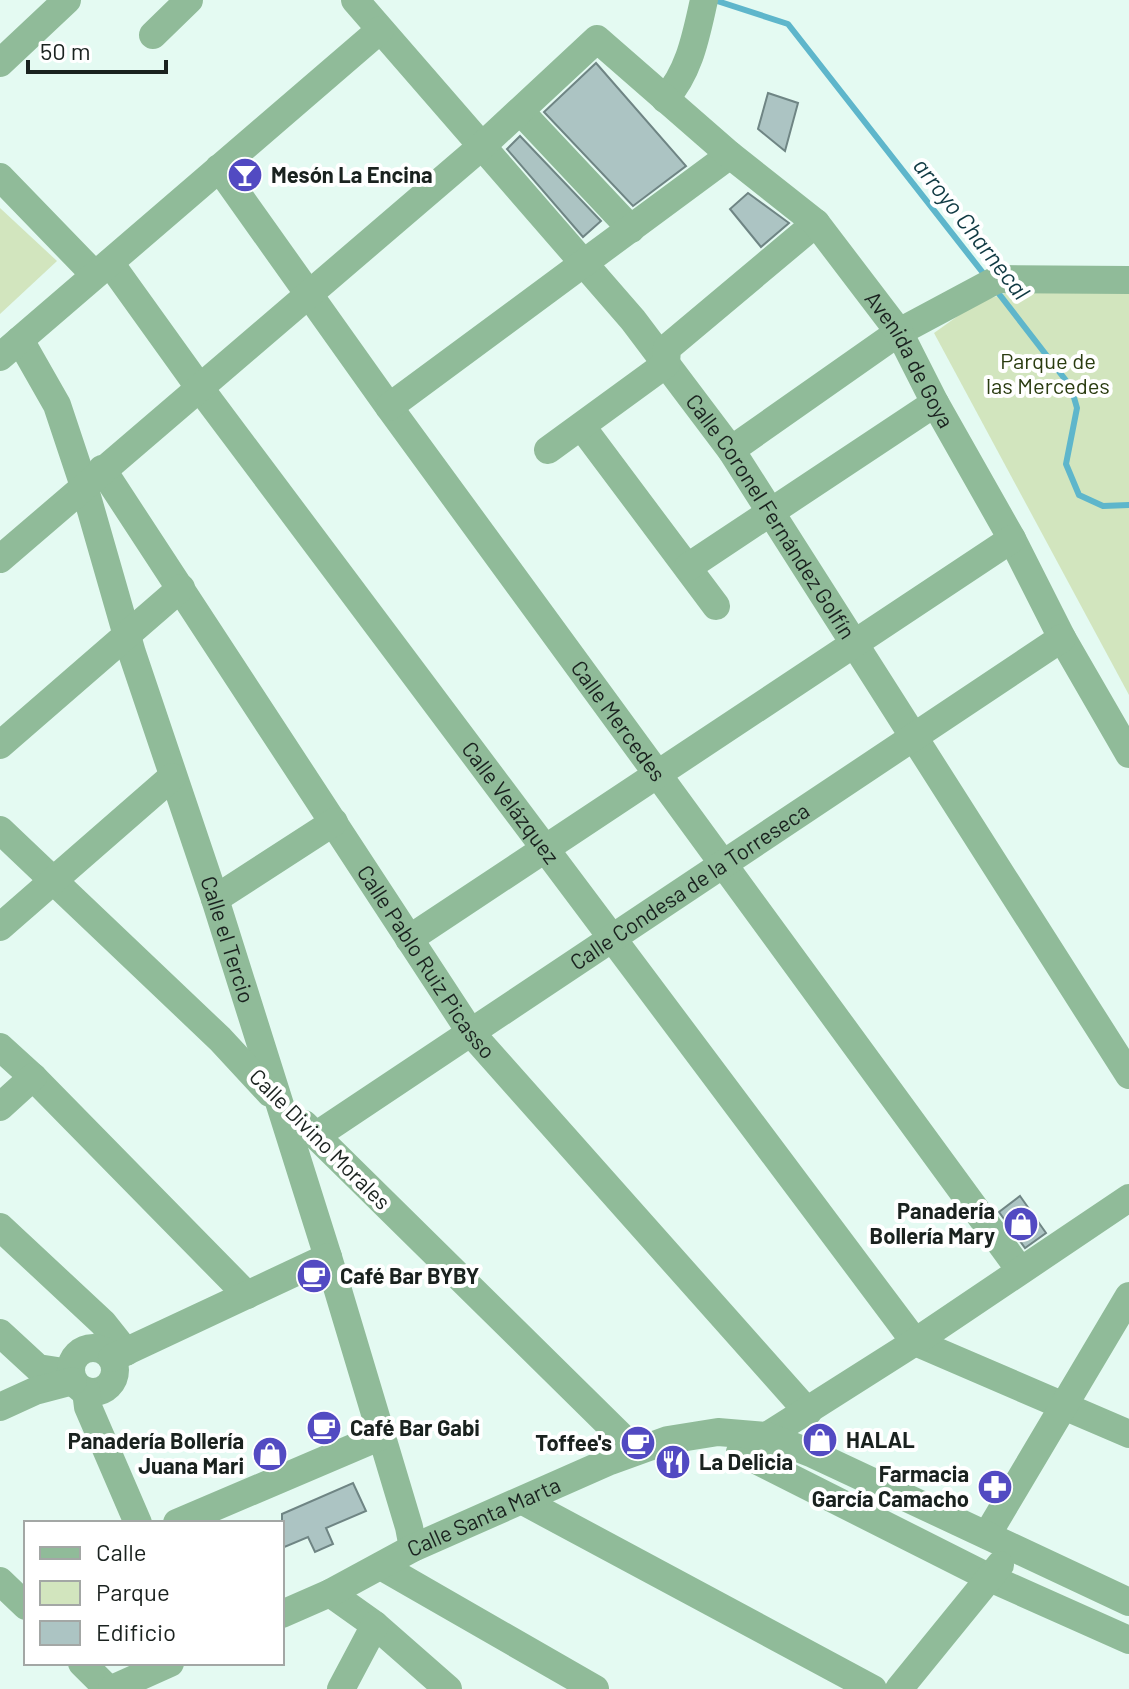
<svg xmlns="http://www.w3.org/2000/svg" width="1129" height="1689" font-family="Barlow,sans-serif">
  <rect width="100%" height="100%" fill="#e4faf2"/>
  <g fill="#d2e5be">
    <polygon points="0,208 57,261 0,314"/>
    <polygon points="1022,288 1129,292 1129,695 934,333 976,303"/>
  </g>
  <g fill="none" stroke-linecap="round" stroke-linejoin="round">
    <g stroke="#5eb6cb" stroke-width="6">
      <polyline points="714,0 788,24 987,278"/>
      <polyline points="996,290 1071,387 1077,408 1066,464 1079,495 1103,506 1129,505"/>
    </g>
  </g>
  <g fill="#acc4c3" stroke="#6f8584" stroke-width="2">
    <polygon points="596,63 686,166 633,206 544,112"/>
    <polygon points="768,93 798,103 785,151 758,129"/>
    <polygon points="520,136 601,221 583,237 507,149"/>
    <polygon points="748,193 789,223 761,247 730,209"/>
    <polygon points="1020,1196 1046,1233 1025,1248 999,1212"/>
    <polygon points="353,1483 366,1511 326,1528 333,1544 315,1552 308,1537 282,1548 282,1514"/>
  </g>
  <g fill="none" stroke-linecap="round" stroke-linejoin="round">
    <g stroke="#90bb99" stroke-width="28">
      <path id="s1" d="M355 0 633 320 731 450 1129 1075"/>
      <polyline points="153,35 189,0"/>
      <polyline points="0,63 67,0"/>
      <path d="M665 99C690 71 696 35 704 0"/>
      <polyline points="520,111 631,229"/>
      <path id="s2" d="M219 168 389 407 1020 1270"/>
      <polyline points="0,177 94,274"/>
      <path id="s3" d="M110 263 199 387 915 1342 1129 1434"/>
      <path id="s4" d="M20 340 57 405 84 486 132 653 215 899 328 1257 409 1527 413 1548"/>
      <polyline points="0,357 380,30"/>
      <polyline points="389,407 730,155"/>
      <polyline points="582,427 716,606"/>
      <polyline points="548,450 666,364 667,348 816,223"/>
      <polyline points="731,450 899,332 998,279 1129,280"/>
      <path id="s5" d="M102 469 471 1033 808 1412"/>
      <path id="s6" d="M0 559 482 146 597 39 730 155 816 223 899 332 935 403 1012 539 1062 638 1129 754"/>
      <polyline points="688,567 935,403"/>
      <polyline points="0,745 181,588"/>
      <polyline points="0,830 220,1039 270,1093"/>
      <polyline points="215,899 334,822"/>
      <polyline points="0,927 172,777"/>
      <polyline points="409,939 1012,539"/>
      <polyline points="0,1047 33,1077 247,1295"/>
      <polyline points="0,1107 33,1077"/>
      <polyline points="304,1124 636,1451"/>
      <path id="s7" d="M317 1135 1062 638"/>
      <polyline points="0,1227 103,1323 126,1352"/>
      <polyline points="0,1333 38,1368 70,1373"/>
      <circle cx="93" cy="1370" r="22"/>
      <polyline points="112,1358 328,1257"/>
      <polyline points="86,1391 88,1407 138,1523"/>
      <polyline points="0,1407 35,1391 73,1381"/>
      <polyline points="767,1436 915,1342 1129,1198"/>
      <polyline points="740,1452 990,1578 1129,1640"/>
      <polyline points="523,1501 873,1689"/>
      <polyline points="177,1523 381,1436"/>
      <polyline points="987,1535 1129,1296"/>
      <polyline points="381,1566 595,1689"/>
      <polyline points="0,1581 26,1606"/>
      <polyline points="330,1593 375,1625 448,1689"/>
      <path id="s8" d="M282 1614 330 1593 413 1548 610 1461 668 1440 718 1432 767 1436 813 1454 1129 1602"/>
      <polyline points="82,1663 108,1689"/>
      <polyline points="112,1689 170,1663"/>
      <polyline points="341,1689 375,1625"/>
      <polyline points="899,1689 1000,1565"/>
    </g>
  </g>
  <defs>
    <symbol id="bar-disc" viewBox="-11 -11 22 22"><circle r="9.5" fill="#524ac2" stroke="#fff"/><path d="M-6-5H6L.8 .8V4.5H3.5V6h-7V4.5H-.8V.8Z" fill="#fff"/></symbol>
    <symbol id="shop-disc" viewBox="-11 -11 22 22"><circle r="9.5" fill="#524ac2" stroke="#fff"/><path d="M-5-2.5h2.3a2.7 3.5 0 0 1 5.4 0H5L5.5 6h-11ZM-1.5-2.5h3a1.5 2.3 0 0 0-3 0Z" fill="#fff"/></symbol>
    <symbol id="cafe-disc" viewBox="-11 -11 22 22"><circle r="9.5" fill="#524ac2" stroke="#fff"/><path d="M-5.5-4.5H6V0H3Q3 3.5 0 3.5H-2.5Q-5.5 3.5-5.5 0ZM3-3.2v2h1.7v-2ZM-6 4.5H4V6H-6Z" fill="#fff"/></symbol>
    <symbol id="restaurant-disc" viewBox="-11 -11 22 22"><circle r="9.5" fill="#524ac2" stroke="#fff"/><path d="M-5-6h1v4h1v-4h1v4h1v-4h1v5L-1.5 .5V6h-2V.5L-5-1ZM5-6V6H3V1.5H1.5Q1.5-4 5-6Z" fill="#fff"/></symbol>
    <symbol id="pharmacy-disc" viewBox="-11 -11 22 22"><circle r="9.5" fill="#524ac2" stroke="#fff"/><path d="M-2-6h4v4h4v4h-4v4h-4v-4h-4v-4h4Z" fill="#fff"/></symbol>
  </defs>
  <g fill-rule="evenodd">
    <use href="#bar-disc" x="225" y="155" width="40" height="40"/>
    <use href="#shop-disc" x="1001" y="1204" width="40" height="40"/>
    <use href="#cafe-disc" x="294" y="1256" width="40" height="40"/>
    <use href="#cafe-disc" x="304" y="1408" width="40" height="40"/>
    <use href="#shop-disc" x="800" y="1420" width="40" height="40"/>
    <use href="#cafe-disc" x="618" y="1423" width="40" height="40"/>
    <use href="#shop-disc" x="250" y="1434" width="40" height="40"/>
    <use href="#restaurant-disc" x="653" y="1442" width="40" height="40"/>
    <use href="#pharmacy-disc" x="975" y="1467" width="40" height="40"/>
  </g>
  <g text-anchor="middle" stroke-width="8" stroke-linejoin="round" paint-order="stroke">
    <g font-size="22" font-weight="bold" fill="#1a221f" stroke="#fff" text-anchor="start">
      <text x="271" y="183">Mesón La Encina</text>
      <text x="995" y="1219" text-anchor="end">Panadería<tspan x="995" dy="25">Bollería Mary</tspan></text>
      <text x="340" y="1284">Café Bar BYBY</text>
      <text x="350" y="1436">Café Bar Gabi</text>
      <text x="846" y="1448">HALAL</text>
      <text x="244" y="1449" text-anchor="end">Panadería Bollería<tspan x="244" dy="25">Juana Mari</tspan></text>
      <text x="612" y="1451" text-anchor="end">Toffee's</text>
      <text x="699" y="1470">La Delicia</text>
      <text x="969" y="1482" text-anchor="end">Farmacia<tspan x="969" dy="25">García Camacho</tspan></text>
    </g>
    <g font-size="22" fill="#1a221f" stroke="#fff">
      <text dy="8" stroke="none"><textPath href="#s6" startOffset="1244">Avenida de Goya</textPath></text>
      <text dy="8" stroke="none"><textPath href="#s1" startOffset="664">Calle Coronel Fernández Golfín</textPath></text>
      <text dy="8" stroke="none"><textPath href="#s2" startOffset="682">Calle Mercedes</textPath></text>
      <text dy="8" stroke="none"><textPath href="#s3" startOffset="672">Calle Velázquez</textPath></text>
      <text dy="8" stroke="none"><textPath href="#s7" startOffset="448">Calle Condesa de la Torreseca</textPath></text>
      <text dy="8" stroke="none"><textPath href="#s4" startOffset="636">Calle el Tercio</textPath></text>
      <text dy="8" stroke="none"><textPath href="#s5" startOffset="590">Calle Pablo Ruiz Picasso</textPath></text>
      <text transform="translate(320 1139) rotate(45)" y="8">Calle Divino Morales</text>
      <text dy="8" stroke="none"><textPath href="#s8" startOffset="224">Calle Santa Marta</textPath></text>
    </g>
    <g font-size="22" fill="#2a3c10" stroke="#fff">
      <text x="1048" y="369">Parque de<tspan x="1048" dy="25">las Mercedes</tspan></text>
    </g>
    <g font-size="24" font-style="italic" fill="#0f3942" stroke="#fff">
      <text transform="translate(971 229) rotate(52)" y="8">arroyo Charnecal</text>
    </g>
  </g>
  <rect x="24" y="1521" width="260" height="144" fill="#ffffff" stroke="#a3a7a5" stroke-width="2"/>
  <rect x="40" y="1547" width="40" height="12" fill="#90bb99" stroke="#a3a7a5" stroke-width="2"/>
  <text x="96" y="1561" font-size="24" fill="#1a221f">Calle</text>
  <rect x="40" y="1581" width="40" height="24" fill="#d2e5be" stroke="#a3a7a5" stroke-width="2"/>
  <text x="96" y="1601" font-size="24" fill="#1a221f">Parque</text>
  <rect x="40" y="1621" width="40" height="24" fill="#acc4c3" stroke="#a3a7a5" stroke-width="2"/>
  <text x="96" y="1641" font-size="24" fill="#1a221f">Edificio</text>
  <path d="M28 60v12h138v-12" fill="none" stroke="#1a221f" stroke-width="4"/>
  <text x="40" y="60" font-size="24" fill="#1a221f" stroke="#ffffff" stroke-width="6" paint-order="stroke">50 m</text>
</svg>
